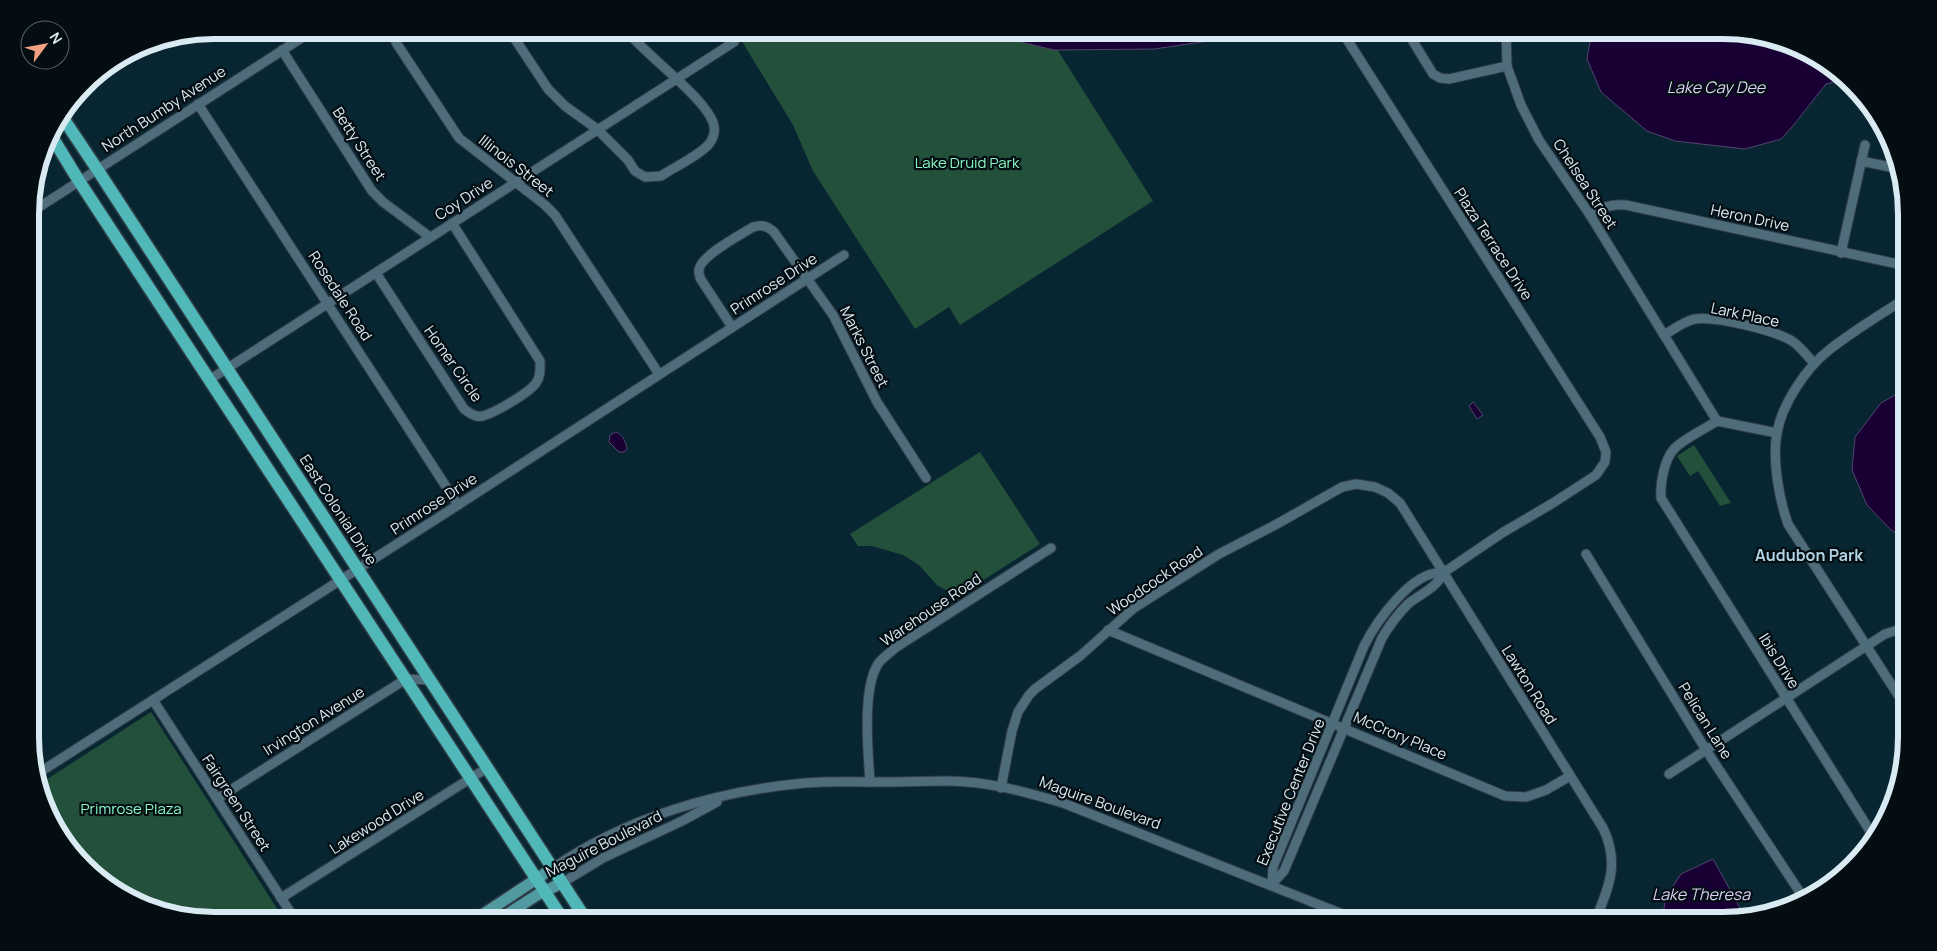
<svg xmlns="http://www.w3.org/2000/svg" width="1937" height="951" font-family="Manrope,sans-serif">
  <rect width="100%" height="100%" fill="#082532"/>
  <g fill="#23503b">
    <polygon points="735,30 1045,30 1153,201 960,325 949,307 915,329 813,171 793,125"/>
    <polygon points="1694,445 1731,503 1720,506 1698,471 1690,476 1677,456"/>
    <polygon points="980,452 1040,544 957,597 937,585 919,565 903,555 872,546 858,546 850,534"/>
    <polygon points="151,712 285,921 213,921 133,902 68,849 41,783"/>
  </g>
  <g fill="#180034" stroke="#52466d">
    <polygon points="970,30 1227,30 1215,40 1154,49 1054,50"/>
    <polygon points="1592,30 1724,30 1804,49 1842,80 1826,84 1792,127 1781,139 1745,149 1675,141 1647,131 1601,92 1587,59"/>
    <polygon points="1906,389 1906,540 1890,529 1867,505 1852,470 1855,437 1881,403"/>
    <polygon points="1473,402 1483,415 1477,419 1469,406"/>
    <path d="M616 432C623 435 626 442 627 449L624 452H619L609 442 610 435Z"/>
    <polygon points="1713,859 1746,919 1735,921 1662,921 1666,897 1681,874"/>
  </g>
  <g fill="none" stroke-linecap="round" stroke-linejoin="round">
    <defs>
      <g id="minor">
        <polyline points="390,30 397,44 459,138 545,205 555,215 659,374"/>
        <path d="M509 30 548 89 565 106 597 129 628 160 635 171 645 177 661 176C674 167 699 156 709 144 713 139 715 132 714 126 709 100 644 54 626 30"/>
        <polyline points="1406,30 1433,74 1440,78 1449,79 1507,66"/>
        <polyline points="1506,30 1507,66 1521,105 1539,140 1590,215 1717,421"/>
        <polyline points="282,50 372,191 383,202 430,237"/>
        <polyline points="198,104 458,505"/>
        <polyline points="1861,161 1900,169"/>
        <polyline points="30,213 314,30"/>
        <path d="M1590 215C1602 207 1611 204 1626 205L1898 264 1906 268"/>
        <polyline points="1841,253 1865,145"/>
        <path d="M376 273 464 409C470 413 475 418 482 416 493 414 529 393 536 383 541 376 540 369 540 361L452 223"/>
        <path d="M1906 298C1880 315 1853 331 1829 350 1806 368 1782 404 1777 433 1772 459 1779 499 1788 524L1907 709"/>
        <path d="M732 327 700 278C700 275 698 273 699 270 700 256 740 235 753 227 762 224 767 226 774 232L833 315 877 402 926 478"/>
        <path d="M1664 335C1673 330 1684 321 1695 319 1716 316 1774 330 1792 341 1801 347 1807 356 1814 363"/>
        <polyline points="209,380 734,42"/>
        <path d="M1777 433 1717 421C1706 428 1682 440 1674 449 1664 460 1660 484 1661 498L1875 839"/>
        <polyline points="1586,554 1706,750 1805,900"/>
        <polyline points="1108,630 1505,796 1526,797 1546,790 1570,776"/>
        <polyline points="153,700 296,921"/>
        <polyline points="37,774 458,505 844,255"/>
        <polyline points="1669,774 1885,634 1907,627"/>
        <path d="M870 782C868 752 862 689 878 664 882 658 890 653 895 648L1051 548"/>
        <path d="M1001 788 1012 731 1018 712 1029 695 1035 689 1080 656 1134 608 1219 554 1277 524 1342 487 1356 484 1375 487 1388 493 1400 503 1603 828C1620 863 1609 887 1595 921"/>
        <polyline points="218,798 406,679 429,680"/>
        <path d="M553 868C625 818 717 791 805 783 831 781 858 782 884 782 905 782 927 781 948 781 987 781 1026 792 1063 803L1360 921"/>
        <polyline points="562,883 603,858 682,821 717,802"/>
        <path d="M1272 884 1273 867 1364 646C1376 622 1413 569 1443 573L1502 533 1553 503 1596 475 1605 462 1606 452 1600 437 1341 30"/>
        <path d="M1272 884 1284 871 1382 638C1389 626 1398 614 1408 604 1420 594 1437 588 1443 573"/>
        <polyline points="281,898 487,768"/>
      </g>
      <g id="major">
        <polyline points="473,921 553,868"/>
        <polyline points="497,921 537,895 562,883"/>
      </g>
      <g id="highway">
        <polyline points="60,117 65,121 97,169 587,921"/>
        <polyline points="49,132 79,181 564,921"/>
      </g>
    </defs>
    <use href="#minor" stroke="#303e47" stroke-width="11"/>
    <use href="#major" stroke="#303e47" stroke-width="14"/>
    <use href="#highway" stroke="#303e47" stroke-width="15"/>
    <use href="#minor" stroke="#4f6c7b" stroke-width="9"/>
    <use href="#major" stroke="#509aa0" stroke-width="11"/>
    <use href="#highway" stroke="#51b8b9" stroke-width="12"/>
  </g>
  <g text-anchor="middle" stroke-width="4.5" stroke-linejoin="round" paint-order="stroke">
    <g font-size="15" fill="#daeaf2" stroke="#030d12">
      <text transform="translate(164 109) rotate(-33)" y="5">North Bumby Avenue</text>
      <text transform="translate(359 144) rotate(57)" y="5">Betty Street</text>
      <text transform="translate(516 166) rotate(38)" y="5">Illinois Street</text>
      <text transform="translate(1585 184) rotate(57)" y="5">Chelsea Street</text>
      <text transform="translate(464 199) rotate(-33)" y="5">Coy Drive</text>
      <text transform="translate(1750 218) rotate(12)" y="5">Heron Drive</text>
      <text transform="translate(1493 244) rotate(57)" y="5">Plaza Terrace Drive</text>
      <text transform="translate(774 284) rotate(-33)" y="5">Primrose Drive</text>
      <text transform="translate(340 296) rotate(57)" y="5">Rosedale Road</text>
      <text transform="translate(1745 315) rotate(12)" y="5">Lark Place</text>
      <text transform="translate(864 347) rotate(63)" y="5">Marks Street</text>
      <text transform="translate(453 364) rotate(55)" y="5">Homer Circle</text>
      <text transform="translate(434 504) rotate(-33)" y="5">Primrose Drive</text>
      <text transform="translate(338 510) rotate(57)" y="5">East Colonial Drive</text>
      <text transform="translate(1155 581) rotate(-34)" y="5">Woodcock Road</text>
      <text transform="translate(931 610) rotate(-34)" y="5">Warehouse Road</text>
      <text transform="translate(1779 661) rotate(58)" y="5">Ibis Drive</text>
      <text transform="translate(1529 685) rotate(58)" y="5">Lawton Road</text>
      <text transform="translate(314 721) rotate(-32)" y="5">Irvington Avenue</text>
      <text transform="translate(1705 721) rotate(58)" y="5">Pelican Lane</text>
      <text transform="translate(1400 736) rotate(23)" y="5">McCrory Place</text>
      <text transform="translate(1291 792) rotate(-68)" y="5">Executive Center Drive</text>
      <text transform="translate(236 803) rotate(57)" y="5">Fairgreen Street</text>
      <text transform="translate(1100 803) rotate(20)" y="5">Maguire Boulevard</text>
      <text transform="translate(377 822) rotate(-32)" y="5">Lakewood Drive</text>
      <text transform="translate(604 844) rotate(-27)" y="5">Maguire Boulevard</text>
    </g>
    <g font-size="15" fill="#88f7c2" stroke="#030d12">
      <text x="967" y="168">Lake Druid Park</text>
      <text x="131" y="814">Primrose Plaza</text>
    </g>
    <g font-size="16" font-style="italic" fill="#d9d0f4" stroke="#030d12">
      <text x="1716" y="93">Lake Cay Dee</text>
      <text x="1701" y="900">Lake Theresa</text>
    </g>
    <g font-size="16" font-weight="bold" fill="#b2d3e3" stroke="#030d12">
      <text x="1809" y="561">Audubon Park</text>
    </g>
  </g>
  <path d="M0 0H1937V951H0ZM214 39H1723A175 175 0 0 1 1898 214V737A175 175 0 0 1 1723 912H214A175 175 0 0 1 39 737V214A175 175 0 0 1 214 39Z" fill="#030d12" fill-rule="evenodd"/>
  <path fill="none" stroke="#daeaf2" stroke-width="6" d="M214 39H1723A175 175 0 0 1 1898 214V737A175 175 0 0 1 1723 912H214A175 175 0 0 1 39 737V214A175 175 0 0 1 214 39Z"/>
  <g transform="translate(45 45) rotate(58)"><circle r="24" fill="#030d12" stroke="#59656c"/>
  <path d="M0-4L9 19L0 12L-9 19Z" fill="#f39f82"/>
  <text y="-8" font-size="14" font-weight="bold" text-anchor="middle" fill="#daeaf2">N</text>
  </g>
</svg>
